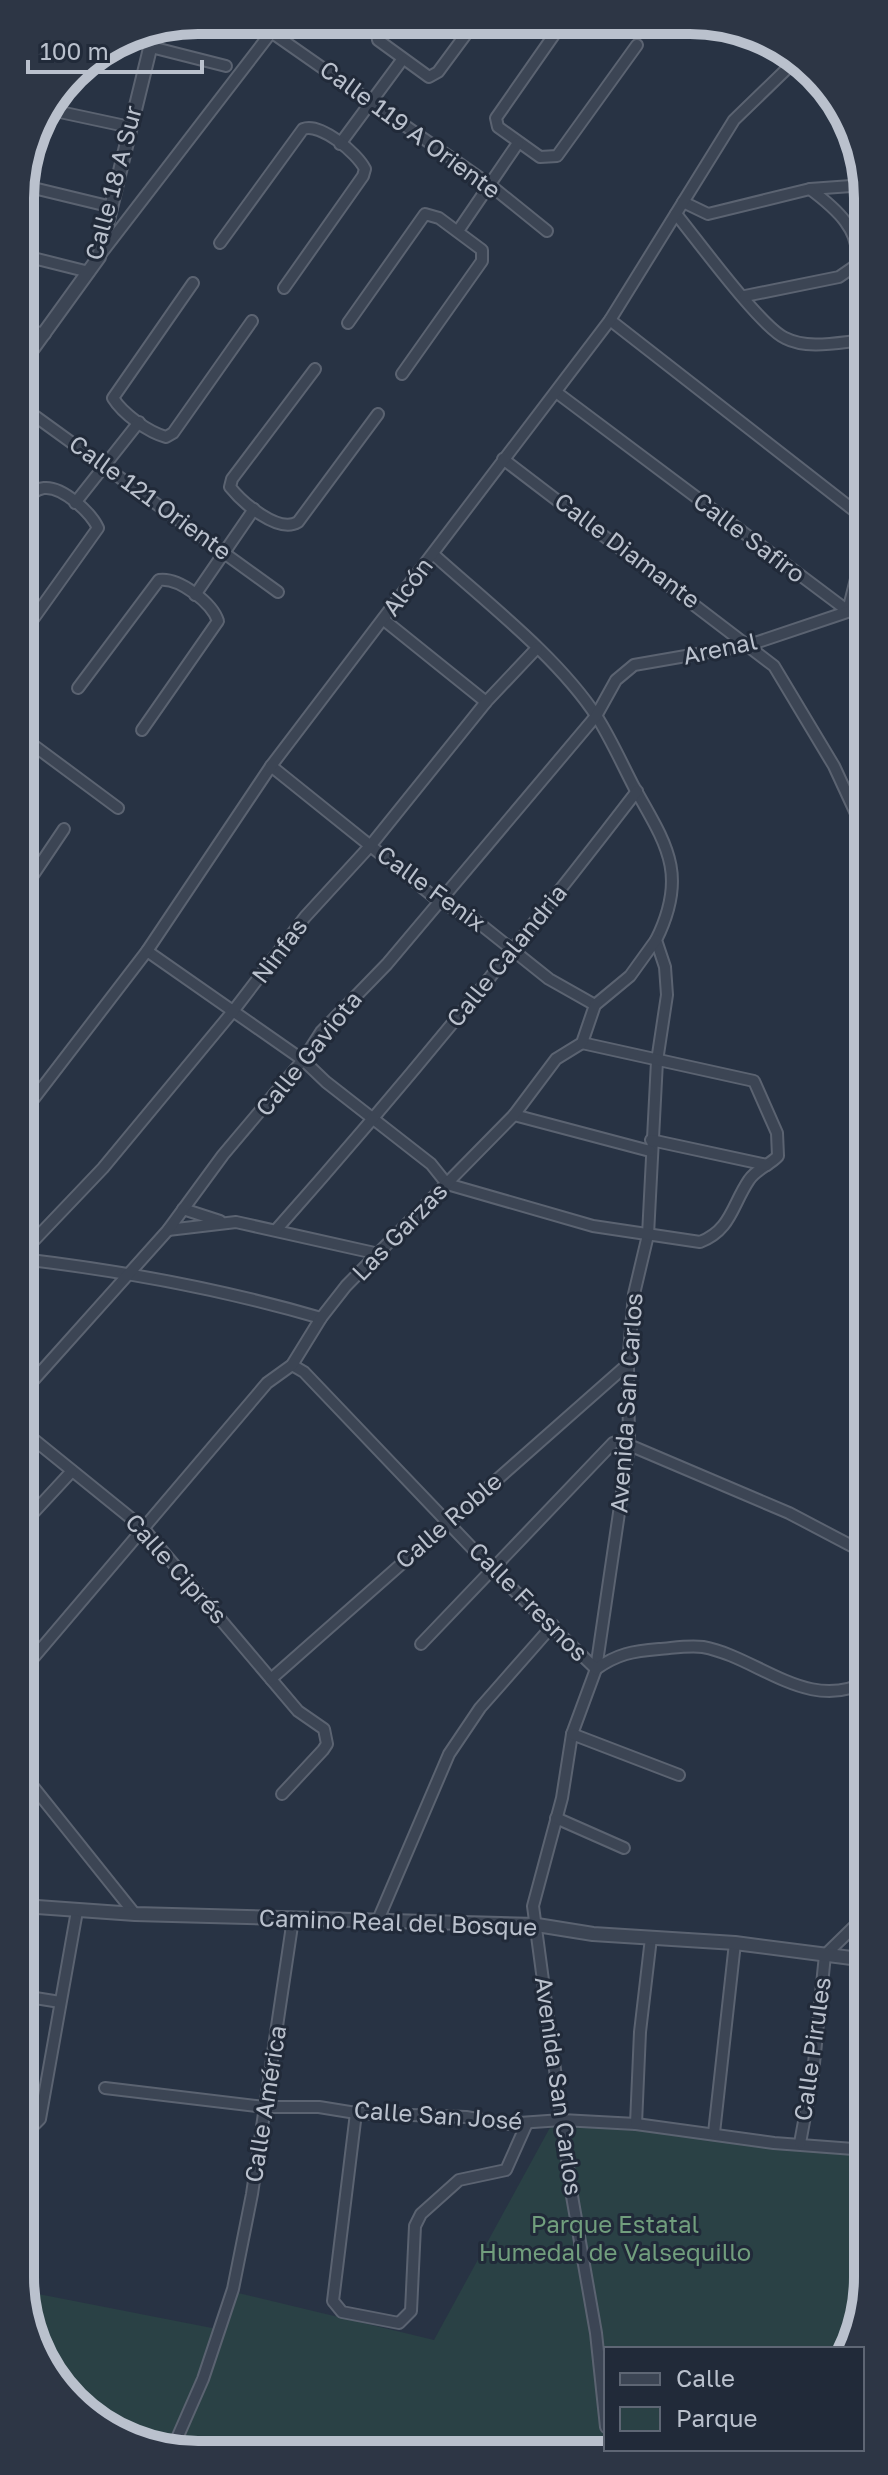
<svg xmlns="http://www.w3.org/2000/svg" width="888" height="2475" font-family="'Golos Text',sans-serif">
  <rect width="100%" height="100%" fill="#283344"/>
  <polygon fill="#2a4145" points="553,2122 867,2154 868,2288 843,2349 606,2349 606,2449 729,2449 725,2451 164,2452 72,2403 24,2312 23,2291 217,2329 230,2291 434,2340"/>
  <g fill="none" stroke-linecap="round" stroke-linejoin="round">
    <defs>
      <g id="minor">
        <polyline points="384,21 377,34 378,40 429,77 438,72 475,22"/>
        <polyline points="563,22 496,118 498,127 540,157 557,156 637,45"/>
        <polyline points="271,32 490,185 547,231"/>
        <polyline points="151,47 226,66"/>
        <polyline points="46,109 130,127"/>
        <polyline points="340,144 402,60"/>
        <polyline points="21,185 112,207"/>
        <polyline points="683,202 708,214 810,189 865,185"/>
        <path d="M676 214C698 241 760 326 785 338 808 350 840 342 865 340"/>
        <polyline points="458,231 518,143"/>
        <path d="M220 243 303 129C320 122 357 153 365 169L363 176 284 288"/>
        <polyline points="21,255 89,272"/>
        <polyline points="100,255 280,21"/>
        <path d="M193 283 113 398C123 414 148 432 166 437L173 433 252 321"/>
        <path d="M745 296 839 277 855 266C865 232 834 207 810 189"/>
        <polyline points="610,320 865,519"/>
        <polyline points="348,323 425,214 439,218 482,250 482,261 402,374"/>
        <polyline points="21,329 45,334"/>
        <path d="M315 369 232 479 230 487C242 502 278 534 298 522L378 414"/>
        <polyline points="556,392 848,611 865,543"/>
        <polyline points="21,406 278,592"/>
        <polyline points="503,459 774,666 834,766 865,833"/>
        <polyline points="75,503 139,422"/>
        <path d="M21 508C27 500 33 489 44 488 63 486 91 513 98 528L21 636"/>
        <path d="M433 554C486 602 558 657 597 717 611 739 622 764 634 787 666 844 689 874 656 940L665 967 667 995 657 1061 648 1235 634 1294 628 1364 629 1445 596 1669 572 1734 562 1798 533 1906 572 2196 596 2333 606 2427"/>
        <polyline points="195,595 254,509"/>
        <polyline points="384,620 486,702"/>
        <path d="M78 688 159 580C179 577 212 603 218 621L142 730"/>
        <polyline points="21,736 118,808"/>
        <polyline points="271,766 439,901 475,920 549,979 595,1005"/>
        <polyline points="21,887 27,884 64,829"/>
        <path d="M147 951 303 1060 326 1082 431 1164 447 1184 593 1226 700 1242C731 1230 732 1205 749 1180 756 1169 770 1165 778 1156L777 1133 754 1081 582 1043"/>
        <polyline points="22,1114 147,951 271,766 610,320 734,120 795,61"/>
        <polyline points="514,1115 650,1151"/>
        <polyline points="651,1140 767,1165"/>
        <polyline points="183,1209 220,1221"/>
        <polyline points="168,1230 236,1222 379,1254"/>
        <path d="M276 1230C402 1088 521 942 637 791"/>
        <polyline points="22,1253 103,1168 234,1010 305,917 371,845 486,702 537,648"/>
        <path d="M22 1259C124 1271 222 1289 321 1318"/>
        <path d="M292 1365 304 1372 493 1570 596 1669C617 1654 633 1651 659 1649 673 1648 689 1645 703 1647 758 1657 809 1714 867 1681"/>
        <polyline points="22,1393 168,1230 223,1155 303,1060 321,1032 387,964 596,716 616,680 634,665 749,645 865,606"/>
        <polyline points="22,1430 143,1528 298,1711 324,1729 327,1744 323,1750 282,1794"/>
        <polyline points="629,1445 789,1513 867,1554"/>
        <polyline points="22,1525 72,1471"/>
        <polyline points="421,1644 613,1443 629,1438"/>
        <polyline points="23,1670 267,1383 292,1365 321,1318 346,1286 514,1115 556,1059 582,1043 595,1005 630,976 656,940"/>
        <polyline points="271,1679 628,1364"/>
        <polyline points="572,1734 679,1775"/>
        <polyline points="23,1774 135,1914"/>
        <polyline points="556,1818 624,1848"/>
        <polyline points="378,1920 449,1754 480,1708 553,1625"/>
        <polyline points="23,1996 60,2002"/>
        <polyline points="105,2088 265,2107 319,2107 356,2113 466,2117 505,2124 562,2120 636,2124 774,2143 867,2150"/>
        <polyline points="356,2113 333,2301 342,2312 399,2323 411,2311 415,2226 421,2214 459,2180 506,2170 527,2123"/>
        <polyline points="636,2124 640,2032 651,1938"/>
        <polyline points="23,2127 33,2126 40,2119 77,1911"/>
        <polyline points="714,2133 735,1943"/>
        <polyline points="800,2143 813,2073 825,1955 867,1914"/>
        <polyline points="613,2449 614,2452"/>
        <polyline points="171,2452 203,2379 233,2289 252,2194 293,1919"/>
      </g>
      <g id="tertiary">
        <polyline points="21,365 99,257 155,28"/>
        <polyline points="23,1906 135,1914 537,1925 593,1934 735,1943 867,1960"/>
      </g>
    </defs>
    <use href="#minor" stroke="#5b6371" stroke-width="14"/>
    <use href="#tertiary" stroke="#5b6371" stroke-width="16"/>
    <use href="#minor" stroke="#3c4554" stroke-width="10"/>
    <use href="#tertiary" stroke="#3c4554" stroke-width="12"/>
  </g>
  <g text-anchor="middle" stroke-width="6" stroke-linejoin="round" paint-order="stroke">
    <g font-size="24" fill="#bac1cd" stroke="#212a39">
      <text transform="translate(410 130) rotate(36)" y="8">Calle 119 A Oriente</text>
      <text transform="translate(114 183) rotate(-75)" y="8">Calle 18 A Sur</text>
      <text transform="translate(150 498) rotate(36)" y="8">Calle 121 Oriente</text>
      <text transform="translate(749 538) rotate(37)" y="8">Calle Safiro</text>
      <text transform="translate(627 551) rotate(37)" y="8">Calle Diamante</text>
      <text transform="translate(408 587) rotate(-53)" y="8">Alcón</text>
      <text transform="translate(720 649) rotate(-12)" y="8">Arenal</text>
      <text transform="translate(431 889) rotate(36)" y="8">Calle Fenix</text>
      <text transform="translate(280 951) rotate(-53)" y="8">Ninfas</text>
      <text transform="translate(507 956) rotate(-51)" y="8">Calle Calandria</text>
      <text transform="translate(309 1054) rotate(-51)" y="8">Calle Gaviota</text>
      <text transform="translate(400 1232) rotate(-46)" y="8">Las Garzas</text>
      <text transform="translate(627 1403) rotate(-86)" y="8">Avenida San Carlos</text>
      <text transform="translate(449 1521) rotate(-41)" y="8">Calle Roble</text>
      <text transform="translate(176 1569) rotate(48)" y="8">Calle Ciprés</text>
      <text transform="translate(528 1602) rotate(45)" y="8">Calle Fresnos</text>
      <text transform="translate(398 1923) rotate(2)" y="8">Camino Real del Bosque</text>
      <text transform="translate(813 2049) rotate(-82)" y="8">Calle Pirules</text>
      <text transform="translate(558 2086) rotate(82)" y="8">Avenida San Carlos</text>
      <text transform="translate(266 2104) rotate(-81)" y="8">Calle América</text>
      <text transform="translate(438 2116) rotate(4)" y="8">Calle San José</text>
    </g>
    <g font-size="24" fill="#719e7d" stroke="#212a39">
      <text x="615" y="2233">Parque Estatal<tspan x="615" dy="28">Humedal de Valsequillo</tspan></text>
    </g>
  </g>
  <path d="M0 0H888V2475H0ZM198 34H690A164 164 0 0 1 854 198V2277A164 164 0 0 1 690 2441H198A164 164 0 0 1 34 2277V198A164 164 0 0 1 198 34Z" fill="#2d3645" fill-rule="evenodd"/>
  <path fill="none" stroke="#bac1cd" stroke-width="10" d="M198 34H690A164 164 0 0 1 854 198V2277A164 164 0 0 1 690 2441H198A164 164 0 0 1 34 2277V198A164 164 0 0 1 198 34Z"/>
  <rect x="604" y="2347" width="260" height="104" fill="#212a39" stroke="#5e6674" stroke-width="2"/>
  <rect x="620" y="2373" width="40" height="12" fill="#3c4554" stroke="#5e6674" stroke-width="2"/>
  <text x="676" y="2387" font-size="24" fill="#bac1cd">Calle</text>
  <rect x="620" y="2407" width="40" height="24" fill="#2a4145" stroke="#5e6674" stroke-width="2"/>
  <text x="676" y="2427" font-size="24" fill="#bac1cd">Parque</text>
  <path d="M28 60v12h174v-12" fill="none" stroke="#bac1cd" stroke-width="4"/>
  <text x="40" y="60" font-size="24" fill="#bac1cd" stroke="#212a39" stroke-width="6" paint-order="stroke">100 m</text>
</svg>
